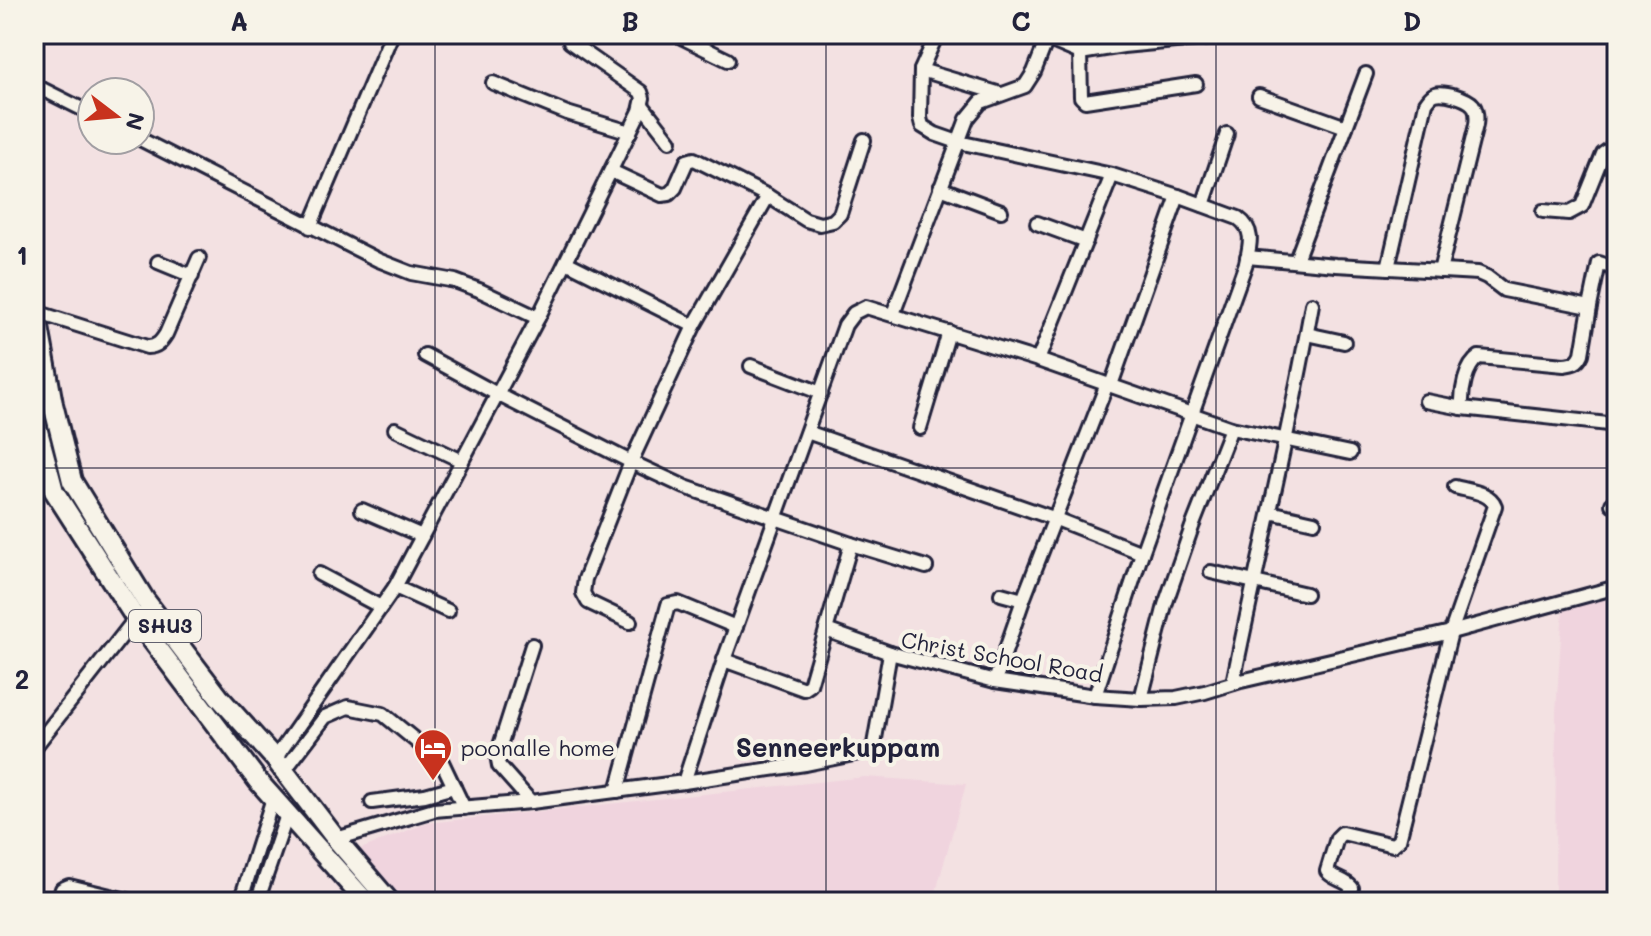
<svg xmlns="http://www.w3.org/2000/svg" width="1651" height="936" font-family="Mali,sans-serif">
  <rect width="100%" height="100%" fill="#f3e1e2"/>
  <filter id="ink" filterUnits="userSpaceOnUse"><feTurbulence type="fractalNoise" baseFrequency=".0125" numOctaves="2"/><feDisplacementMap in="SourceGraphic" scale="16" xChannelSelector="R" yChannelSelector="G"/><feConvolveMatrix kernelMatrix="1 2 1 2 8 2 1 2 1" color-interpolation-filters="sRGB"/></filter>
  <g filter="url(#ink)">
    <g fill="#f0d4de">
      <polygon points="1617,581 1617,902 1555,902 1556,712 1564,593"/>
      <polygon points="865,777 966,784 933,902 406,902 358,850 427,823"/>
    </g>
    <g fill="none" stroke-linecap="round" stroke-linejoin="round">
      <defs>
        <g id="minor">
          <polyline points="675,34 728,60"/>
          <path d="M937 34 921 70 920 118 922 126 935 134 958 142 1112 175 1178 196 1238 218C1255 230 1250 245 1246 263L1142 553 1095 696"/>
          <polyline points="1047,39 1080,53 1123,46 1207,38"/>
          <polyline points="1080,53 1081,97 1085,101 1196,84"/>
          <polyline points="921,70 1001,94"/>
          <polyline points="493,83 567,113 630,132"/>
          <polyline points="34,85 92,114"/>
          <polyline points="1259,96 1346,127"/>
          <polyline points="642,105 670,141"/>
          <polyline points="140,139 378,260 411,273 455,281 479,290 538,318"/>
          <polyline points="611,171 662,195 669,194 675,188 687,161 694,159 768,196 806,220 820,224 833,221 840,214 864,140"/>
          <polyline points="940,188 1001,211"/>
          <polyline points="1203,205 1227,134"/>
          <polyline points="1543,211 1569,213 1582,206 1603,154 1617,144"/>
          <polyline points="1037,223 1086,241"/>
          <polyline points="310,227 392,34"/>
          <polyline points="1247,257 1336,265 1478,273 1487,277 1504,290 1590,307 1599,263 1617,269"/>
          <polyline points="1296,260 1366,74"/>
          <polyline points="158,262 192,276"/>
          <polyline points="566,262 694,326"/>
          <path d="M1388 268 1426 103C1429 99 1430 96 1435 94 1444 91 1467 98 1473 105 1477 111 1477 118 1476 125L1440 271"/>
          <path d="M1590 307 1582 354C1578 363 1573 364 1564 365L1479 357C1465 366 1461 392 1462 408L1617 425"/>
          <path d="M36 312 147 347C157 347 161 342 166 334L199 258"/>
          <polyline points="893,314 967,119 981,102 1025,86 1034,72 1049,34"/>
          <polyline points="1307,334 1344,342"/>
          <polyline points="425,355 497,394 631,462 685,487 851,544 926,567"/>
          <polyline points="1038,360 1112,175"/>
          <polyline points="751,366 821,393"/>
          <polyline points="1111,385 1178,196"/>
          <polyline points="1426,401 1462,408"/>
          <polyline points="920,428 949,332"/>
          <polyline points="395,429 462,461"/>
          <polyline points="807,432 1056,519 1142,553"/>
          <polyline points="1612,504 1617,505"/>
          <polyline points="362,510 422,536"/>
          <polyline points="1270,512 1314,522"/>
          <polyline points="851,544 826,630 890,653"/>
          <polyline points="1211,572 1306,594"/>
          <polyline points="319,574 381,607"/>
          <polyline points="395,587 448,611"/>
          <polyline points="1001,594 1023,600"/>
          <polyline points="630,622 588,602 583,593 585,579 631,462 694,326 768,196"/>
          <polyline points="724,660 804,689 810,685 826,630"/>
          <polyline points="995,681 1023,600 1107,384"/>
          <path d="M1233 683C1258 557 1290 432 1312 304"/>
          <polyline points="1141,699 1165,605 1192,527 1231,428"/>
          <polyline points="34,748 139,614"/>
          <polyline points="275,759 395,587 538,318 640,111 643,98 641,92 570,42"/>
          <polyline points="284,771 325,717 348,707 383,714 442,762 464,808"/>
          <polyline points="684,782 724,660 845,325 854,313 866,307 1038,360 1231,428 1350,453"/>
          <polyline points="617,791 668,605 678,603 736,627"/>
          <polyline points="372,802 425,795 454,787"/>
          <polyline points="531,802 499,766 497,755 532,645"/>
          <polyline points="336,839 434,810 531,802 684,782 805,764 873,750 890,653 995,681 1095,696 1141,699 1176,698 1205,692 1241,681 1451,632 1617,587"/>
          <polyline points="58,902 62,889 69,886 135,902"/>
          <polyline points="240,902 273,798"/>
          <polyline points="257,902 287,815"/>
          <path d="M1348 902 1352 888C1345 879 1334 880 1327 871L1337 838 1342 833 1393 845 1399 840 1451 632 1495 506C1490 492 1469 491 1455 487"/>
        </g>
        <g id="primary">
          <polyline points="34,300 53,404 72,481 145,600 219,697 275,759 336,839 390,902"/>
          <polyline points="34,416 54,491 136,619 258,781 366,902"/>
        </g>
      </defs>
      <use href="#minor" stroke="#22223b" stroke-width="18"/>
      <use href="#primary" stroke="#22223b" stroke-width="24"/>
      <use href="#minor" stroke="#f7f3e8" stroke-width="12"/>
      <use href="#primary" stroke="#f7f3e8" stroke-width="18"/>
    </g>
  </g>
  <path fill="none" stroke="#22223b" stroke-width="2" stroke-opacity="0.55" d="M435 34V902M826 34V902M1216 34V902M34 468H1617"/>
  <defs>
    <symbol id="hotel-pin" viewBox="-11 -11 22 30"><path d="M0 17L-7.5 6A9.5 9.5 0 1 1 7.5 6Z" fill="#c8321e" stroke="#f7f3e8"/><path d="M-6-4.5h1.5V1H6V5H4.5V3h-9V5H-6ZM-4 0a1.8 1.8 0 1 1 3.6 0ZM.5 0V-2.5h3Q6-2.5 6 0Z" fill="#fff"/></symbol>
  </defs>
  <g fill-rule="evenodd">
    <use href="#hotel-pin" x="411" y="726" width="44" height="60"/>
  </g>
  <g text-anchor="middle" stroke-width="8" stroke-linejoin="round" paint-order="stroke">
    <rect fill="#f7f3e8" stroke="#62616f" stroke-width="2" x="129" y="610" width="72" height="32" rx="6"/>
    <g font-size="20" font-weight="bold" fill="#22223b">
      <text x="165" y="633">SHU3</text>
    </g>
    <g font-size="22" fill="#22223b" stroke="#f7f3e8">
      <text transform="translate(1002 657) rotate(10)" y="8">Christ School Road</text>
    </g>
    <g font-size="22" fill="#22223b" stroke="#f7f3e8" text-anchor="start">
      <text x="461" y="756">poonalle home</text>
    </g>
    <g font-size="26" font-weight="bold" fill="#22223b" stroke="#f7f3e8">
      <text x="838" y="757">Senneerkuppam</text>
    </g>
  </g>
  <rect width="1651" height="936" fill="none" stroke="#f7f3e8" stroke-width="88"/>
  <g transform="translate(116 116) rotate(106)"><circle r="38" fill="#f7f3e8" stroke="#a29fa3" stroke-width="2"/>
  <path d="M0-6L14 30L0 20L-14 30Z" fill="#c8321e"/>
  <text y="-12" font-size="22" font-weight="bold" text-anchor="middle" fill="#22223b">N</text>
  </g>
  <rect x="44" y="44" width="1563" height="848" fill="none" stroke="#22223b" stroke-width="3"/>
  <g font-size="26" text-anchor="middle" font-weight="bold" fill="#22223b">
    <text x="239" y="31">A</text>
    <text x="630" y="31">B</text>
    <text x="1021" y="31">C</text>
    <text x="1412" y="31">D</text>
    <text x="22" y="265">1</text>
    <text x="22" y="689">2</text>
  </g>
</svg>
